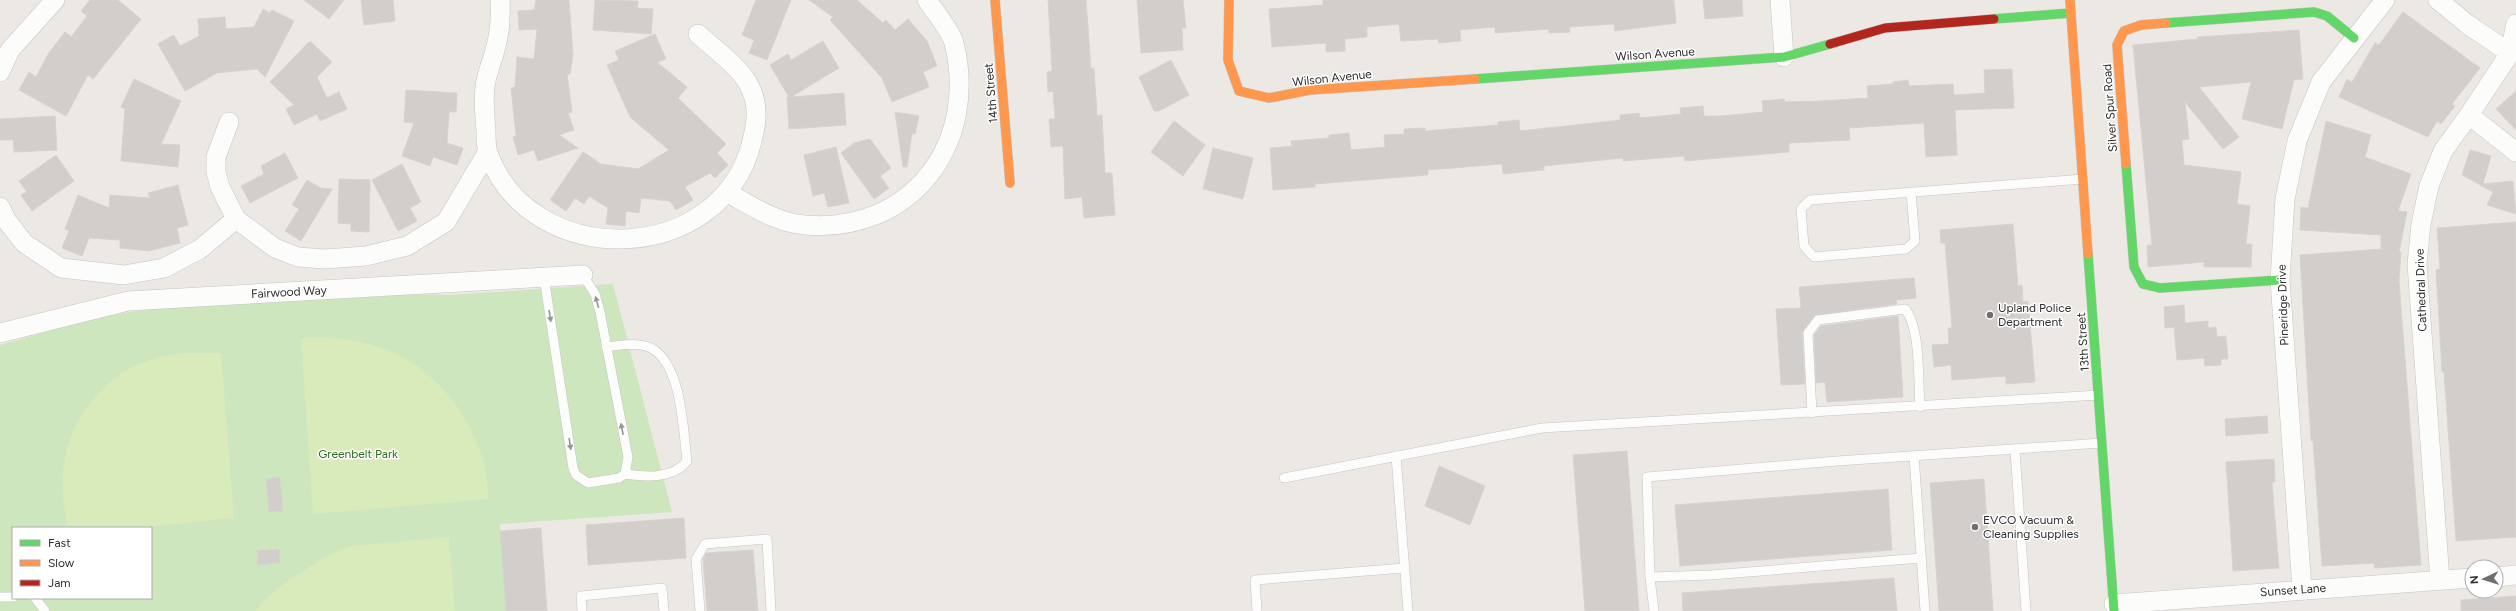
<svg xmlns="http://www.w3.org/2000/svg" width="2516" height="611" font-family="Figtree,sans-serif">
  <rect width="100%" height="100%" fill="#ece8e4"/>
  <path fill="#cee6be" fill-rule="evenodd" d="M613 284 672 512 500 524 506 611H0V345L102 316 159 308 406 294 449 295ZM13 528H151V598H13Z"/>
  <g fill="#d9eabb">
    <path d="M301 338C319 338 338 337 356 341 421 353 466 401 484 463 487 475 487 488 489 499L313 514Z"/>
    <path d="M186 353H221L234 518 137 528H67C64 505 60 481 65 458 73 414 107 374 149 360 160 356 174 355 186 353Z"/>
    <polygon points="449,537 455,611 256,611 263,601 285,583 328,555 350,546"/>
  </g>
  <g fill="#d1cecb" stroke="#d7d4d0">
    <polygon points="90,0 118,0 141,19 93,79 88,75 66,116 19,90 29,72 36,77 48,54 65,32 71,37 87,16 81,11"/>
    <polygon points="304,0 344,0 329,19"/>
    <polygon points="361,0 393,0 395,21 364,25"/>
    <polygon points="536,0 569,0 573,55 570,74 567,74 572,112 568,113 574,130 559,135 578,148 538,161 534,150 518,155 513,137 516,136 511,88 515,87 517,57 534,59 537,29 519,30 518,11 534,10"/>
    <polygon points="595,0 638,1 637,8 653,9 651,34 593,30"/>
    <polygon points="756,0 791,0 767,60 749,53 754,40 742,35"/>
    <polygon points="809,0 857,0 883,23 886,20 895,30 908,19 927,41 937,66 923,72 929,87 892,102 882,78 830,20 833,17"/>
    <polygon points="1048,0 1086,0 1091,69 1094,68 1097,116 1102,115 1105,173 1112,173 1115,215 1084,218 1082,197 1065,199 1063,146 1051,147 1049,119 1055,119 1053,91 1048,92 1047,72 1052,71"/>
    <polygon points="1137,0 1183,0 1186,28 1182,28 1183,50 1141,53"/>
    <polygon points="1323,0 1674,0 1676,23 1615,31 1614,24 1569,27 1570,32 1549,33 1549,29 1495,33 1495,27 1460,30 1461,41 1439,43 1438,39 1401,41 1399,24 1367,27 1367,37 1345,39 1345,51 1326,52 1326,43 1272,47 1269,9 1323,5"/>
    <polygon points="1703,0 1742,0 1743,16 1705,19"/>
    <polygon points="263,9 270,13 272,10 294,21 265,77 257,69 217,73 185,91 158,44 174,35 180,46 199,36 198,19 225,17 226,29 254,27"/>
    <polygon points="2403,12 2480,68 2452,104 2455,106 2441,124 2437,121 2428,137 2339,97 2347,79 2352,82 2375,43 2379,45"/>
    <polygon points="2299,30 2303,79 2294,80 2282,129 2242,119 2251,82 2199,87 2239,137 2223,149 2185,102 2189,139 2182,140 2184,165 2241,172 2237,204 2250,206 2246,244 2252,244 2251,267 2204,267 2204,262 2148,267 2147,245 2152,245 2133,45 2198,39 2198,37"/>
    <polygon points="655,34 666,59 657,62 687,87 678,98 726,144 717,153 728,165 715,178 710,173 685,187 693,200 676,210 670,201 641,198 639,213 626,211 625,226 606,224 608,208 589,196 584,204 575,198 566,211 550,200 583,152 601,164 638,169 669,150 630,117 607,65 619,60 615,51"/>
    <polygon points="310,41 332,62 317,77 327,98 339,92 347,109 320,121 317,114 294,125 286,109 294,105 270,82"/>
    <polygon points="823,41 839,68 791,97 844,93 846,125 789,129 787,97 789,97 770,65 788,54 791,60"/>
    <polygon points="1171,60 1189,95 1159,111 1154,111 1139,77"/>
    <polygon points="2012,69 2014,108 1955,110 1957,155 1926,157 1924,123 1849,128 1850,140 1789,143 1789,152 1685,161 1684,156 1623,161 1623,158 1544,166 1544,170 1503,174 1502,164 1428,170 1428,175 1315,184 1315,187 1273,190 1270,148 1292,146 1291,141 1329,138 1329,135 1349,133 1351,150 1385,147 1384,135 1404,134 1404,129 1425,128 1425,131 1498,125 1498,122 1519,120 1520,131 1620,120 1620,115 1639,113 1640,118 1681,114 1680,108 1703,106 1704,116 1722,116 1763,112 1762,101 1784,99 1785,102 1820,101 1868,98 1867,86 1893,84 1893,82 1908,80 1909,86 1953,84 1954,95 1985,93 1984,70"/>
    <polygon points="134,79 181,101 161,144 180,145 178,167 121,161 125,109 121,107"/>
    <polygon points="406,90 457,93 456,112 449,112 447,143 463,148 457,165 433,157 430,166 402,156 414,123 404,122"/>
    <polygon points="2516,91 2516,130 2496,109"/>
    <polygon points="895,112 919,116 915,134 912,134 907,167 903,167"/>
    <polygon points="55,116 57,150 14,152 13,140 0,140 0,119"/>
    <polygon points="1174,121 1205,145 1183,176 1151,152"/>
    <polygon points="2326,121 2371,135 2365,157 2411,174 2398,211 2407,212 2399,252 2401,252 2399,281 2421,565 2375,568 2374,563 2322,566 2313,441 2311,441 2300,255 2381,249 2381,235 2300,230 2301,207 2308,208"/>
    <polygon points="870,139 891,168 880,176 889,188 874,199 841,153 854,143"/>
    <polygon points="836,147 849,203 828,207 824,193 813,196 804,155"/>
    <polygon points="1213,148 1253,158 1243,199 1203,189"/>
    <polygon points="2470,150 2491,156 2483,184 2513,181 2516,214 2487,205 2493,192 2462,175"/>
    <polygon points="285,153 298,178 250,203 241,186 264,174 261,166"/>
    <polygon points="56,155 74,181 32,211 21,195 27,192 19,181"/>
    <polygon points="402,164 421,202 410,208 417,221 398,231 372,180"/>
    <polygon points="339,179 370,180 369,232 351,231 351,224 338,223"/>
    <polygon points="307,180 321,188 332,189 301,241 285,231 299,209 292,205"/>
    <polygon points="178,185 188,225 177,228 180,243 149,251 120,248 120,240 89,238 82,256 62,248 69,231 65,229 78,195 109,208 110,195 150,198 148,193"/>
    <polygon points="2516,222 2516,537 2456,541 2444,372 2442,372 2441,353 2436,270 2440,269 2437,228"/>
    <polygon points="2013,224 2018,286 2022,285 2023,302 2028,301 2035,382 2006,384 2006,376 1952,380 1951,365 1934,367 1932,345 1949,344 1948,328 1952,328 1945,243 1941,243 1940,230"/>
    <polygon points="1914,278 1916,298 1896,300 1897,304 1815,315 1802,333 1805,384 1781,385 1776,309 1801,308 1799,287"/>
    <polygon points="2184,305 2185,323 2208,321 2208,328 2216,327 2217,337 2226,336 2228,359 2221,359 2221,365 2205,366 2204,358 2177,360 2174,327 2165,328 2164,307"/>
    <polygon points="1898,316 1903,397 1827,402 1825,382 1816,383 1814,335 1821,326"/>
    <polygon points="2267,416 2268,433 2226,436 2225,419"/>
    <polygon points="1627,451 1639,611 1585,611 1573,455"/>
    <polygon points="2274,459 2275,482 2272,482 2279,568 2233,571 2226,462"/>
    <polygon points="1439,466 1485,486 1470,525 1425,506"/>
    <polygon points="280,477 283,511 269,512 266,479"/>
    <polygon points="1984,479 1993,611 1939,611 1930,483"/>
    <polygon points="1888,489 1892,550 1680,566 1675,505"/>
    <polygon points="684,518 686,558 588,565 586,525"/>
    <polygon points="541,528 547,611 506,611 500,531"/>
    <polygon points="279,549 280,563 258,565 257,551"/>
    <polygon points="753,550 758,611 707,611 703,559 706,553"/>
    <polygon points="1894,578 1897,611 1683,611 1682,593"/>
    <polygon points="2516,596 2516,611 2461,611 2461,600"/>
  </g>
  <g fill="none" stroke-linecap="round" stroke-linejoin="round">
    <defs>
      <g id="lane">
        <polyline points="1911,192 1915,241 1906,249 1814,257 1804,246 1801,209 1810,200 2083,179"/>
        <polyline points="544,277 573,468 576,475 588,483 619,478 625,474 628,457 600,312 595,294 583,275"/>
        <path d="M606 347C620 345 634 343 646 346 682 357 683 430 687 461 673 479 646 477 625 474"/>
        <path d="M1812 413 1808 333 1818 320 1905 309C1921 328 1918 382 1920 407"/>
        <polyline points="2015,450 2026,611"/>
        <polyline points="1396,456 1408,611"/>
        <polyline points="1914,456 1925,611"/>
        <polyline points="1284,478 1542,428 2099,395"/>
        <polyline points="1650,577 1711,575 1921,558"/>
        <polyline points="0,597 13,597"/>
        <polyline points="35,598 45,611"/>
        <polyline points="582,611 581,596 662,588 664,611"/>
        <polyline points="700,611 696,559 705,544 767,539 771,611"/>
        <polyline points="1257,611 1255,580 1404,568"/>
        <polyline points="1654,611 1650,577 1647,477 1837,461 2102,443"/>
      </g>
      <g id="street">
        <path d="M500 0C501 17 500 33 495 50 492 62 486 75 485 87 483 101 485 117 486 131 486 138 486 147 488 153 531 272 722 267 752 141 757 121 759 104 749 85 738 65 715 50 698 34"/>
        <polyline points="1780,0 1784,57"/>
        <polyline points="2438,0 2467,24 2510,53"/>
        <polyline points="0,72 10,50 55,0"/>
        <polyline points="2469,115 2516,152"/>
        <polyline points="229,122 216,157 216,172 220,187 236,219 275,248 298,257 325,259 366,256 407,246 446,222 487,153"/>
        <path d="M728 193C752 206 777 223 805 225 911 234 979 144 954 43 951 31 934 11 927 0"/>
        <polyline points="0,207 7,221 24,243 61,268 124,275 164,268 200,249 236,219"/>
        <polyline points="0,333 128,301 583,275"/>
        <polyline points="2496,577 2516,575"/>
        <polyline points="2440,580 2417,264 2421,224 2429,186 2443,151 2469,115 2510,53 2516,24"/>
        <polyline points="2302,589 2280,280 2285,199 2297,141 2321,82 2385,0"/>
        <polyline points="2114,604 2472,578"/>
      </g>
      <g id="fast">
        <polyline points="1994,19 2071,13"/>
        <polyline points="2166,23 2314,12 2327,16 2354,38"/>
        <polyline points="1475,79 1784,57 1830,44"/>
        <polyline points="2126,164 2134,267 2143,284 2160,288 2280,280"/>
        <polyline points="2088,254 2114,611"/>
      </g>
      <g id="slow">
        <polyline points="995,0 1010,183"/>
        <polyline points="1229,0 1228,60 1239,91 1269,98 1310,90 1475,79"/>
        <polyline points="2070,0 2088,254"/>
        <polyline points="2126,164 2117,45 2124,31 2141,25 2166,23"/>
      </g>
      <polyline id="jam" points="1830,44 1885,28 1994,19"/>
    </defs>
    <use href="#lane" stroke="#c5c4c5" stroke-width="10"/>
    <use href="#street" stroke="#c5c4c5" stroke-width="20"/>
    <use href="#fast" stroke="#c5c4c5" stroke-width="10"/>
    <use href="#slow" stroke="#c5c4c5" stroke-width="10"/>
    <use href="#jam" stroke="#c5c4c5" stroke-width="10"/>
    <use href="#lane" stroke="#fcfcfb" stroke-width="9"/>
    <use href="#street" stroke="#fcfcfb" stroke-width="19"/>
    <use href="#fast" stroke="#63d668" stroke-width="9"/>
    <use href="#slow" stroke="#ff974d" stroke-width="9"/>
    <use href="#jam" stroke="#b3261e" stroke-width="9"/>
  </g>
  <defs><path id="oneway-solid" d="M-6-.8H1V-3.2L6.5 0L1 3.2V.8H-6Z"/></defs>
  <g fill="#959594">
    <use href="#oneway-solid" transform="translate(597 302) rotate(-106)"/>
    <use href="#oneway-solid" transform="translate(550 316) rotate(81)"/>
    <use href="#oneway-solid" transform="translate(622 429) rotate(-101)"/>
    <use href="#oneway-solid" transform="translate(570 444) rotate(81)"/>
  </g>
  <g fill="#706f6e" stroke="#fff" stroke-width="1.5">
    <circle cx="1990" cy="315" r="4"/>
    <circle cx="1975" cy="527" r="4"/>
  </g>
  <g text-anchor="middle" stroke-width="3" stroke-linejoin="round" paint-order="stroke">
    <g font-size="12" fill="#2e2e2e" stroke="#fff">
      <text transform="translate(1655 54) rotate(-4)" y="4">Wilson Avenue</text>
      <text transform="translate(1332 78) rotate(-6)" y="4">Wilson Avenue</text>
      <text transform="translate(991 93) rotate(-95)" y="4">14th Street</text>
      <text transform="translate(2110 108) rotate(-94)" y="4">Silver Spur Road</text>
      <text transform="translate(2421 290) rotate(-92)" y="4">Cathedral Drive</text>
      <text transform="translate(289 292) rotate(-3)" y="4">Fairwood Way</text>
      <text transform="translate(2283 305) rotate(-92)" y="4">Pineridge Drive</text>
      <text transform="translate(2083 342) rotate(-94)" y="4">13th Street</text>
      <text transform="translate(2293 590) rotate(-4)" y="4">Sunset Lane</text>
    </g>
    <g font-size="12" fill="#2e2e2e" stroke="#fff" text-anchor="start">
      <text x="1998" y="312">Upland Police<tspan x="1998" dy="14">Department</tspan></text>
      <text x="1983" y="524">EVCO Vacuum &amp;<tspan x="1983" dy="14">Cleaning Supplies</tspan></text>
    </g>
    <g font-size="12" fill="#2c6e1b" stroke="#fff">
      <text x="358" y="458">Greenbelt Park</text>
    </g>
  </g>
  <rect x="12" y="527" width="140" height="72" fill="#ffffff" stroke="#ababab"/>
  <rect x="20" y="540" width="20" height="6" fill="#63d668" stroke="#ababab"/>
  <text x="48" y="547" font-size="12" fill="#2e2e2e">Fast</text>
  <rect x="20" y="560" width="20" height="6" fill="#ff974d" stroke="#ababab"/>
  <text x="48" y="567" font-size="12" fill="#2e2e2e">Slow</text>
  <rect x="20" y="580" width="20" height="6" fill="#b3261e" stroke="#ababab"/>
  <text x="48" y="587" font-size="12" fill="#2e2e2e">Jam</text>
  <g transform="translate(2484 579) rotate(266)"><circle r="19" fill="#ffffff" stroke="#ababab"/>
  <path d="M0-3L7 15L0 10L-7 15Z" fill="#706f6e"/>
  <text y="-6" font-size="11" font-weight="bold" text-anchor="middle" fill="#2e2e2e">N</text>
  </g>
</svg>
